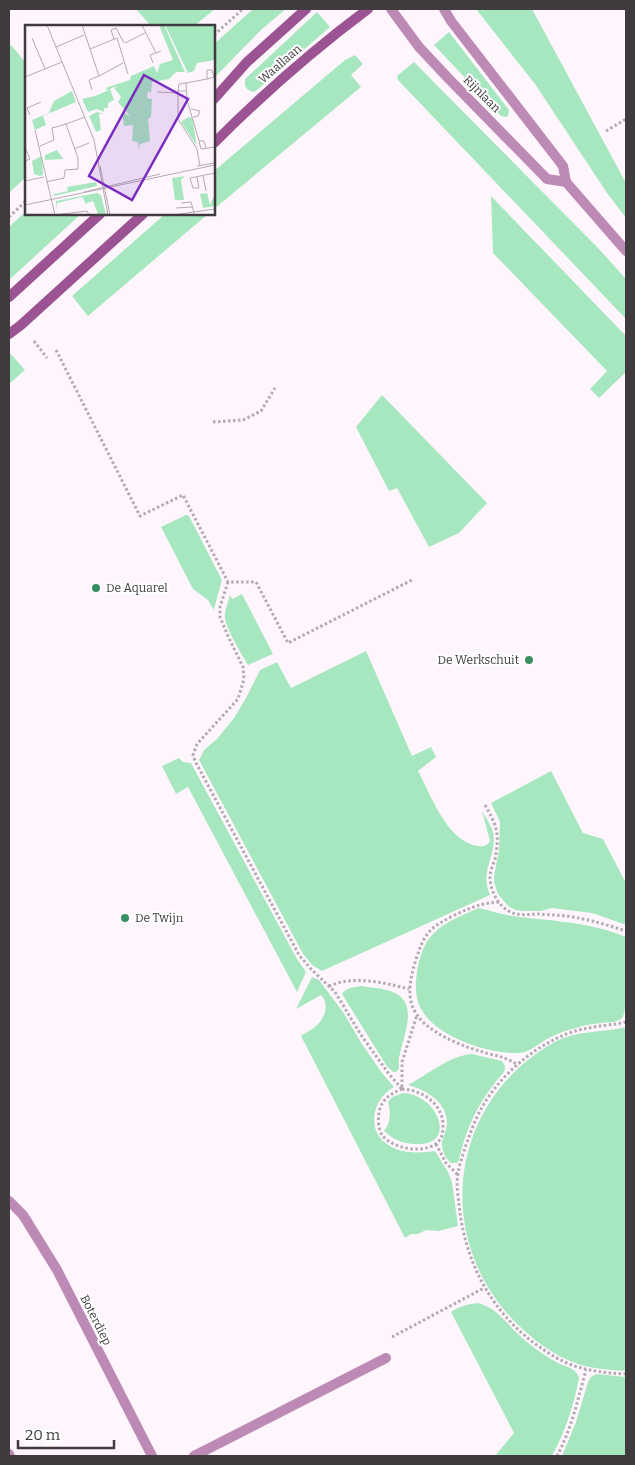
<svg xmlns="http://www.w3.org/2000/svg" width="635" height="1465" font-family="Bitter,serif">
  <rect width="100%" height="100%" fill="#fff6fd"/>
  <g fill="#a7e7bf">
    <polygon points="136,9 215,9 194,26 151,26"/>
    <polygon points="253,9 286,9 262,29 214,78 214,44"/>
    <polygon points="476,9 532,9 626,183 626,218 607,193 535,84"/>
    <polygon points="317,12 330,27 257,90 254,92 248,90 245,86 245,79"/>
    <polygon points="449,32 509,110 508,116 506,117 501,116 434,45"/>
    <polygon points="11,45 26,63 26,177 9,193 9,46"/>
    <polygon points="355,55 363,64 351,75 361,87 214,209 214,171 345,60"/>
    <polygon points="414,62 599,249 626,279 626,319 398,80 397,76"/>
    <polygon points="491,196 626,336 626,372 599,398 590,389 607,371 493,253"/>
    <polygon points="26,211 26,214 81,214 9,280 9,227"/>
    <polygon points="165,214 208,214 88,316 72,296"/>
    <polygon points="9,352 25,370 9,384"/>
    <polygon points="382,395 487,503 459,533 429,547 397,488 389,491 356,427"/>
    <polygon points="186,515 189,516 222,580 214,609 215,612 208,600 193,589 161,527"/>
    <path d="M242 594 273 654 248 665C241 653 227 631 225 618 224 611 228 603 230 595L232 599Z"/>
    <path d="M366 651 412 756 431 747 436 757 418 771C431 795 447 841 477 846 483 847 487 846 490 841L482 811C486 818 491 825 493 832 498 855 479 870 490 895L322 971 312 965 303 954 199 760 204 750 217 739 234 718 246 698 260 670 277 662 291 688Z"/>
    <polygon points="179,758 183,762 191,763 297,959 306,972 297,992 188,787 176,794 162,766"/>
    <polygon points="551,771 583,833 603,839 626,883 626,925 592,913 552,908 541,911 523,911 515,910 508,906 498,894 494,882 494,876 499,850 500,822 491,803"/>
    <path d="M479 908C492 911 507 916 520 917 555 921 593 923 626 937 626 952 628 1007 623 1017 621 1019 619 1020 617 1021 612 1023 607 1022 602 1023 593 1024 584 1025 576 1028 567 1030 559 1033 551 1037 540 1042 530 1053 518 1053 488 1054 436 1037 421 1009 415 998 415 984 417 972 419 959 423 944 433 934 445 921 463 915 479 908Z"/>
    <path d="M312 977 319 980 343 1012 362 1044 382 1073 394 1087C372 1099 365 1132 390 1146 404 1154 420 1153 435 1151L448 1172 452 1182 458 1226 439 1231 426 1230 418 1234H411L405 1238 301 1036C306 1032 314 1029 318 1024 326 1016 329 1003 321 995L296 1009Z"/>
    <path d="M362 986C372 988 384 988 393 992 419 1003 404 1034 400 1054 398 1059 399 1064 399 1069L396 1072H393L386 1065 342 994C346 987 355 987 362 986Z"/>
    <path d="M626 1027V1371C611 1370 593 1369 578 1364 554 1356 532 1339 515 1322 432 1237 449 1102 553 1043 575 1030 602 1033 626 1027Z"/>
    <path d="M472 1054 502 1061C505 1065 506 1067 504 1072 480 1099 467 1125 459 1160L457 1163H451C446 1159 441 1149 442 1142 443 1136 447 1130 447 1123 447 1102 426 1090 408 1085 429 1074 448 1056 472 1054Z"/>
    <path d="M403 1093C438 1094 459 1147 415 1144 402 1144 393 1139 384 1131 391 1122 391 1113 388 1102L392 1097Z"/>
    <path d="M478 1303C497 1308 506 1323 520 1336 531 1346 545 1356 558 1363 566 1367 577 1368 579 1378 574 1405 565 1432 552 1456H495L514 1433 451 1312C460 1306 468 1304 478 1303Z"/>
    <polygon points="596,1374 626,1377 626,1456 562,1456 576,1422 588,1382 591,1377"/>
  </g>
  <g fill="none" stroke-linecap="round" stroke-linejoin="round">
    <g stroke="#b2aab0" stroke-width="3" stroke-dasharray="2.5 2.5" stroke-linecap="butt">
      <polyline points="214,35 243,9"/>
      <polyline points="606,131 626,119"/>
      <polyline points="9,217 26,201"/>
      <polyline points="34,341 47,358"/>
      <polyline points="56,350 140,516 183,495 228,582 256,582 288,643 412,580"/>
      <polyline points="213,422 243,420 261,411 275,388"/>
      <polyline points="228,582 220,607 220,617 228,636 243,667 244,679 238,699 197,744 193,755 195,761 299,955 311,969 335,992 361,1035 389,1074 402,1089 402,1062 417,1015"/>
      <path d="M485 805C497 826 500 834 495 859 493 865 490 871 490 877 490 889 497 904 507 910 517 917 529 914 540 914 549 915 558 915 567 916 588 919 607 925 626 931"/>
      <path d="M499 902C492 903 486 903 480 905 468 908 440 921 432 929 423 937 420 948 416 959 409 983 404 1004 424 1023 441 1038 465 1047 486 1053 498 1056 508 1058 518 1065"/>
      <path d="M329 986C335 984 342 981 349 981 369 979 390 984 409 989"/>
      <path d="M626 1022C614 1025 601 1025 589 1028 574 1030 560 1036 546 1044 523 1057 498 1080 484 1104 476 1117 471 1131 466 1145 463 1155 459 1165 458 1174 456 1184 458 1195 459 1205 465 1262 491 1312 538 1346 547 1352 557 1359 567 1363 586 1371 606 1373 626 1374"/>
      <path d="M402 1089C421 1090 441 1102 443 1123 443 1128 443 1134 441 1138 431 1156 393 1150 382 1135 378 1129 378 1119 379 1112 382 1099 390 1094 402 1089Z"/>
      <polyline points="436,1144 446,1163 458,1175"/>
      <polyline points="392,1337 484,1288"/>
      <path d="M557 1456C571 1430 578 1399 586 1370"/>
    </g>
    <g stroke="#bc8ab5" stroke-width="10">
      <polyline points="391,9 419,47 449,79 547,179 566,182"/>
      <polyline points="444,9 451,21 563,166 566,182 626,251"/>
      <polyline points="9,1201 23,1215 57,1270 152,1456"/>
      <polyline points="9,1454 10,1456"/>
      <polyline points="194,1456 386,1358"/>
    </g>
    <g stroke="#9b5393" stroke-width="10">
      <polyline points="214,99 247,62 306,9"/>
      <path d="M214 143C262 95 313 50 368 9"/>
      <polyline points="9,297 100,214"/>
      <polyline points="9,334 21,325 143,214"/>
    </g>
  </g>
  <g fill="#3a8f61" stroke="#fff" stroke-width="2">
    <circle cx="96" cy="588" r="5"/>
    <circle cx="529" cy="660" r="5"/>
    <circle cx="125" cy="918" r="5"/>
  </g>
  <g text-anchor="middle" stroke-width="4" stroke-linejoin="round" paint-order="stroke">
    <g font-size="12" fill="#403b3f" stroke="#fff">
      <text transform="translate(280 64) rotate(-41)" y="4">Waallaan</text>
      <text transform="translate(482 94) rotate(45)" y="4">Rijnlaan</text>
      <text transform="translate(96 1320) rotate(63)" y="4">Boterdiep</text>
    </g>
    <g font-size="12" fill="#403b3f" stroke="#fff" text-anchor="start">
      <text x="106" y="592">De Aquarel</text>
      <text x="519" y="664" text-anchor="end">De Werkschuit</text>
      <text x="135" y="922">De Twijn</text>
    </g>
  </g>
  <g transform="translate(25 25)">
    <rect width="190" height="190" fill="#fff6fd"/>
    <path d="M134 0H139L160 47H151L144 54 127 57 126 68 123 66 122 73 127 74 126 92 123 94 125 116 115 119 114 125 113 117 107 116 108 100 99 101 97 87 105 91 93 77 96 72 89 63H93L89 62 85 64 89 75 83 78V83H79V87L72 84 63 87 57 74 70 71 84 65H80L83 62 105 55 106 51 129 41 132 48 135 39 148 35ZM140 0H190V35L172 38 169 46 163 48ZM47 66 51 77 18 91 21 100 10 105 7 95 24 88 29 76ZM72 87 79 89H74L76 105 71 107 64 91ZM163 92 167 93 172 121 156 97ZM32 125 38 134 20 135V130ZM17 131 18 150 15 151 9 149 7 136ZM160 151 156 155 159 175H150L147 153ZM71 157 72 161 29 171V169L43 166 42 162ZM72 168 76 170 81 190 73 189 68 176 63 178 69 173 61 179 57 172 32 178V187L31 176ZM182 168 185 180 190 168V181L178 183 175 169Z" fill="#a7e7bf"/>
    <path fill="none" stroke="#b3abb1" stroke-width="1" d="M22 0 69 115 83 190M57 0 74 51 98 38M117 0 131 28M7 13 20 44M89 14 86 5 91 3 99 18M100 18 120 8M31 22 59 10M65 24 92 13 103 49M128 38 125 30 136 26M0 52 37 37M161 58 182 54V45H187L189 52 182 54M67 65 64 55 74 51M153 66V94L172 124 175 141M161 66H153L154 59 161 58 162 75 174 116M132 67 152 68M166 84 175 86 173 91 168 92M5 90 2 83 16 77M10 105 30 190M15 121 29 115 27 103 41 99M0 122 5 134 0 136M181 123 179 116H174L176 124 190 122M49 124 64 118M75 141 85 190M172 141 190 138M178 151 181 166M172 152 174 163H168L165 153 190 148M0 156 19 152M21 157 39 153 40 145 53 144V133L41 99 60 92M59 167 135 149M156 178 166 177 169 188M0 180 190 140M151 183 168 182M30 190 62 186 64 190M148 190 190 184"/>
    <path fill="#7b2cbf" fill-opacity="0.15" stroke="#7b2cbf" stroke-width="2.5" d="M119 50 163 74 107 175 64 151Z"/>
    <rect width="190" height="190" fill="none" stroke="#403b3f" stroke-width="2.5"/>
  </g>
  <rect width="635" height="1465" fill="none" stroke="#403b3f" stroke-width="20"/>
  <path d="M18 1440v8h96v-8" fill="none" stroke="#403b3f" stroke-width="2.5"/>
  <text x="25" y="1440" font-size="15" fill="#403b3f" stroke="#ffffff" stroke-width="4" paint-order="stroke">20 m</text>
</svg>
